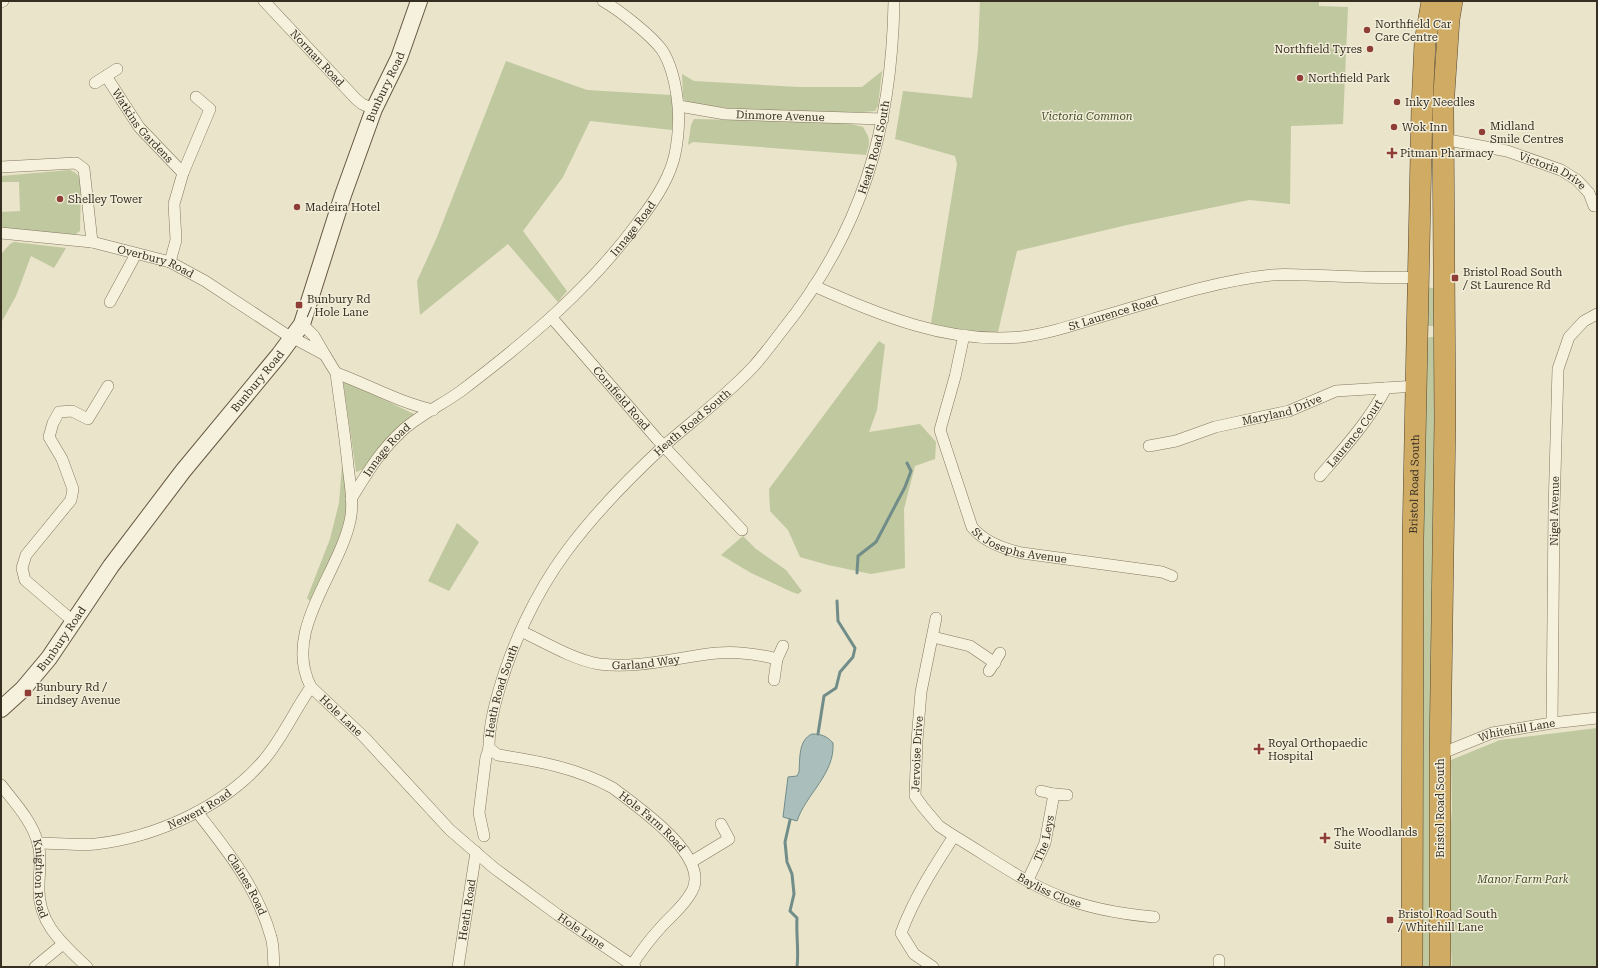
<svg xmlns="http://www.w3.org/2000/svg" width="1598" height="968" font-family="'Roboto Serif',serif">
  <rect width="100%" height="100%" fill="#eae4ca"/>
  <g fill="#bfc89e">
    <polygon points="980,1 1319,1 1319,6 1348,7 1343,124 1291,126 1290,204 1249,200 1127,225 1017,251 998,332 955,330 931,323 957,164 955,156 895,139 903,91 972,98 978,49"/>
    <polygon points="506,61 587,90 671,95 674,108 672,130 590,121 563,177 523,231 567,291 558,302 508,244 420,315 417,281 437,237"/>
    <path d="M882 71 878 106 875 111C813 117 749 110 687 104L683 97 682 74 694 81 799 87H862Z"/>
    <path d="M694 119 847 123 863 127C871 140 870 142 866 155L693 142 688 145 691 125Z"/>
    <path d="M70 170C77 173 80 176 81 184L80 231 74 235 1 228V212L20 211 19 182H1V176Z"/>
    <polygon points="14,242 66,248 54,268 31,256 16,296 1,323 2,253 10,244"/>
    <polygon points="1423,286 1440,290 1440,326 1422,326"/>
    <polygon points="1430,337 1436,337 1432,967 1416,967 1425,340"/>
    <polygon points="879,341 885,345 877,410 869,432 920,424 936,442 935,459 915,466 904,509 905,568 871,574 828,565 800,557 788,530 770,511 769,489"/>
    <path d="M343 380 416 415C407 422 396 429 388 437 378 447 371 469 356 472Z"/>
    <polygon points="342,466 345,468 349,505 337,547 310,601 307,598 330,539 339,503"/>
    <polygon points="457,523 479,542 449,591 428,581"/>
    <polygon points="743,536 756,549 786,570 802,591 798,594 792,592 751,573 721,555"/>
    <polygon points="1597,728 1597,967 1452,967 1447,874 1452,809 1451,760 1500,740"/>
  </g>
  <path fill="#aabfbb" stroke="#718d89" d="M812 734C821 734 827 736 833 743 835 774 806 794 797 821L783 817 788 777 797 776 799 772C800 760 798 740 812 734Z"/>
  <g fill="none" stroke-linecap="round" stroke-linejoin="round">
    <g stroke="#718d89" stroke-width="3">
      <polyline points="857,573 858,556 876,542 905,487 911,471 907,463"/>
      <polyline points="818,734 824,696 836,688 840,672 853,657 855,648 838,621 837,601"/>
      <path d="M790 820 785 842 787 862 792 874 794 894 790 911 797 918C796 935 799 951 797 967"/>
    </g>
    <defs>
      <g id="street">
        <path id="s1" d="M264 1 356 99 362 104 374 109"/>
        <polyline points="1,2 3,1"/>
        <path id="s2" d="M106 76 139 127 183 173"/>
        <polyline points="95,83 117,69"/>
        <path id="s3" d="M679 106 725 114 883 119"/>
        <path id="s4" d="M1443 139 1507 151 1561 170 1577 180 1589 193 1594 206"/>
        <polyline points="1,167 76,163 84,169 92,242"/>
        <path id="s5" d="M1 233 92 242 170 262 205 281 284 333 325 355 314 336 302 324"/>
        <polyline points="170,262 176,240 174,204 183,173 210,109 196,97"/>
        <path id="s6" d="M814 286C880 315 947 344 1021 337 1047 334 1074 325 1100 317 1156 301 1214 281 1272 275 1284 274 1295 275 1307 275 1344 276 1382 279 1419 277"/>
        <polyline points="110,302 136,254"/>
        <path id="s7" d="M552 318 657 439 742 530"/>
        <path id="s8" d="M964 335 955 377 940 430 972 527C984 542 1004 549 1022 553L1162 572 1172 576"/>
        <path id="s9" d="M325 355 336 373C340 404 345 435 348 466 350 484 354 504 350 521 338 575 282 632 311 687L365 738 450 830 494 868 558 915 635 967"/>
        <path d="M336 373C369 385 398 402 433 410"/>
        <path id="s10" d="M1149 446 1176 441 1215 427 1289 411 1336 391 1417 386"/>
        <path id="s11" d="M1320 476C1344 448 1369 421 1386 388"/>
        <path id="s12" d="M351 499C368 472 379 452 403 430 420 415 443 404 461 391 527 341 590 288 639 221 654 202 670 178 675 154 679 134 680 117 677 97 675 82 671 64 662 50 651 35 619 10 603 1"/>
        <polyline points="74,622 25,580 22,568 26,555 71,500 73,489 62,459 49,437 53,423 59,412 72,411 88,419 108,386"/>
        <path id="s13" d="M521 631C544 642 574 660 599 664 640 669 677 657 717 653 738 651 757 654 777 659"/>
        <polyline points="933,637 970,646 995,663"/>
        <polyline points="989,671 1000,653"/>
        <polyline points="774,680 777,659 783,646"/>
        <path id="s14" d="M1552 723 1554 510 1558 369 1569 337 1584 321 1597 314"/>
        <path id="s15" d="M490 749 498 755C538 761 577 768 613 788 636 806 711 856 692 891 685 905 672 915 662 926 651 938 641 951 632 965"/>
        <path id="s16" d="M1440 754 1492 733 1552 723 1597 718"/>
        <path id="s17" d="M1 785C14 802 33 822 38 844 42 858 39 872 39 886 37 923 63 944 87 967"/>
        <polyline points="1041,791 1054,794"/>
        <path id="s18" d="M197 812C227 850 258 889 271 937 274 946 273 957 274 967"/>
        <path id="s19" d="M484 836 479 813 486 757C491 747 488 742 490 732 491 720 494 708 497 697 511 646 535 594 566 552 595 513 630 477 666 444 695 419 727 395 753 367 763 356 772 344 781 332 862 232 892 128 894 1"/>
        <path id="s20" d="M954 836C988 856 1023 882 1059 896 1089 909 1122 914 1154 917"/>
        <path id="s21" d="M38 843C57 843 77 846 96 844 156 837 223 807 263 761 282 739 294 711 311 687"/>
        <polyline points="691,862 729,839 721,824"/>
        <path id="s22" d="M1028 880 1045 843 1054 794 1067 795"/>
        <polyline points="35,967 63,944"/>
        <path id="s23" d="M458 967 476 852"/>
        <path id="s24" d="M933 967 914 954 901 933C914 898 934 867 954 836L939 826 923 807 915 796 917 741 921 692 936 618"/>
        <polyline points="1219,967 1219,960"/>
      </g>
      <g id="secondary">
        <path id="s25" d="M1 709 23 689 49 658 111 566 183 471 279 355 302 324 343 195 374 109 399 58 419 1"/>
      </g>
      <g id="highway">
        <path id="s26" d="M1412 967 1413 539 1417 341 1422 107 1425 42 1432 1"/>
        <polyline points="1440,967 1440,754 1445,420 1443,108 1449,19 1452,1"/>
      </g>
    </defs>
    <use href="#street" stroke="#857760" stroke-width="12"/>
    <use href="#secondary" stroke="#675843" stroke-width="18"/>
    <use href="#highway" stroke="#534533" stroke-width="22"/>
    <use href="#street" stroke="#f6f1dc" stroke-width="11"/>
    <use href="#secondary" stroke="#f6f1dc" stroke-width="16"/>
    <use href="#highway" stroke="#cfab64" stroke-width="21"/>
  </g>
  <g fill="#8e3e36" stroke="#f2edd8" stroke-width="1.5">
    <circle cx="1367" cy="30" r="4"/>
    <circle cx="1370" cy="49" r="4"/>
    <circle cx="1300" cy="78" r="4"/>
    <circle cx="1397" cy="102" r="4"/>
    <circle cx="1394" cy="127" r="4"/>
    <circle cx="1482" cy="132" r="4"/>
    <path d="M1390 147h4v4h4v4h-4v4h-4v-4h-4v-4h4z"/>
    <circle cx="60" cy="199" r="4"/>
    <circle cx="297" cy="207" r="4"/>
    <rect x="1451" y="274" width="8" height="8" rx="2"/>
    <rect x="295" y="301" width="8" height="8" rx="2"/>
    <rect x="24" y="689" width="8" height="8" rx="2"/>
    <path d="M1257 743h4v4h4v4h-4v4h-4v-4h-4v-4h4z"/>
    <path d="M1323 832h4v4h4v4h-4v4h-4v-4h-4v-4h4z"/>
    <rect x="1386" y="916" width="8" height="8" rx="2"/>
  </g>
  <g text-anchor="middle" stroke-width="3" stroke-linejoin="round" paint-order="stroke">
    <g font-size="11" fill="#372e22" stroke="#f2edd8" text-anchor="start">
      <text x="1375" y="28">Northfield Car<tspan x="1375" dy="13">Care Centre</tspan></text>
      <text x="1362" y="53" text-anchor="end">Northfield Tyres</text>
      <text x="1308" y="82">Northfield Park</text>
      <text x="1405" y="106">Inky Needles</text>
      <text x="1490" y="130">Midland<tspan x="1490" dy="13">Smile Centres</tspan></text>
      <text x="1402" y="131">Wok Inn</text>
      <text x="1400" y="157">Pitman Pharmacy</text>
      <text x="68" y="203">Shelley Tower</text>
      <text x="305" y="211">Madeira Hotel</text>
      <text x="1463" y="276">Bristol Road South<tspan x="1463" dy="13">/ St Laurence Rd</tspan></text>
      <text x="307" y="303">Bunbury Rd<tspan x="307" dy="13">/ Hole Lane</tspan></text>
      <text x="36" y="691">Bunbury Rd /<tspan x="36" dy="13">Lindsey Avenue</tspan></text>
      <text x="1268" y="747">Royal Orthopaedic<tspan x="1268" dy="13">Hospital</tspan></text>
      <text x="1334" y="836">The Woodlands<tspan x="1334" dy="13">Suite</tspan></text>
      <text x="1398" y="918">Bristol Road South<tspan x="1398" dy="13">/ Whitehill Lane</tspan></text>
    </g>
    <g font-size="11" fill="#372e22" stroke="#f2edd8">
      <text dy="4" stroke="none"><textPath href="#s1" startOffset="78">Norman Road</textPath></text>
      <text dy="4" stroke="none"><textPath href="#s25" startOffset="741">Bunbury Road</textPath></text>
      <text dy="4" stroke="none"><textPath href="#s3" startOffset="102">Dinmore Avenue</textPath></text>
      <text dy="4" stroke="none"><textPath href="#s2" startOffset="62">Watkins Gardens</textPath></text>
      <text dy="4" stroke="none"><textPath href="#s19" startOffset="820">Heath Road South</textPath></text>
      <text dy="4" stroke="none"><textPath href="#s4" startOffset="115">Victoria Drive</textPath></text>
      <text dy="4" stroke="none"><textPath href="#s12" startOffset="394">Innage Road</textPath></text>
      <text dy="4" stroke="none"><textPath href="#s5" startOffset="158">Overbury Road</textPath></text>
      <text dy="4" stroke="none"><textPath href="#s6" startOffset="311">St Laurence Road</textPath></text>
      <text dy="4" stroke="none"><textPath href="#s25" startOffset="417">Bunbury Road</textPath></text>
      <text dy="4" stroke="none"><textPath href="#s7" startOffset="106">Cornfield Road</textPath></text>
      <text dy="4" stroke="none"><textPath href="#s10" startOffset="138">Maryland Drive</textPath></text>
      <text dy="4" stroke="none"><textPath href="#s19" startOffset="484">Heath Road South</textPath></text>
      <text dy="4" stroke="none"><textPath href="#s11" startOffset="55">Laurence Court</textPath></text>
      <text dy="4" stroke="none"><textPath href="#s12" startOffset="61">Innage Road</textPath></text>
      <text dy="4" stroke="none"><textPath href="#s26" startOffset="483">Bristol Road South</textPath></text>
      <text dy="4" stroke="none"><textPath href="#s14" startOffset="212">Nigel Avenue</textPath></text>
      <text dy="4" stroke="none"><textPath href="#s8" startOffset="253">St Josephs Avenue</textPath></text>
      <text dy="4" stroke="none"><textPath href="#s25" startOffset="93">Bunbury Road</textPath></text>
      <text dy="4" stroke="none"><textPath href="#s13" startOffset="132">Garland Way</textPath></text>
      <text dy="4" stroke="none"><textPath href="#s19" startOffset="148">Heath Road South</textPath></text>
      <text dy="4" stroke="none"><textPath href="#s9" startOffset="388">Hole Lane</textPath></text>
      <text dy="4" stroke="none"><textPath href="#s16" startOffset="81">Whitehill Lane</textPath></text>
      <text dy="4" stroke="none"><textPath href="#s24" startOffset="257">Jervoise Drive</textPath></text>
      <text dy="4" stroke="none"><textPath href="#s21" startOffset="168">Newent Road</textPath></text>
      <text transform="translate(1440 808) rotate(-90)" y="4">Bristol Road South</text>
      <text dy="4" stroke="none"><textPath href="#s15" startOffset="182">Hole Farm Road</textPath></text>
      <text dy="4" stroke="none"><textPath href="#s22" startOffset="45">The Leys</textPath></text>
      <text dy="4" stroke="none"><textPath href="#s17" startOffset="105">Knighton Road</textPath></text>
      <text dy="4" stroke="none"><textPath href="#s18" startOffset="88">Claines Road</textPath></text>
      <text dy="4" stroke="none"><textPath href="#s20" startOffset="110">Bayliss Close</textPath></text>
      <text dy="4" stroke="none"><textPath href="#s23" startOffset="58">Heath Road</textPath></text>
      <text dy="4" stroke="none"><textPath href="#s9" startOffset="712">Hole Lane</textPath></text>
    </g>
    <g font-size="11" font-style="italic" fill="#44512b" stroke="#f2edd8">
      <text x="1087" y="120">Victoria Common</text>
      <text x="1523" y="883">Manor Farm Park</text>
    </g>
  </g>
  <rect width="1598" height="968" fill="none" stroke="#372e22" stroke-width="4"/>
</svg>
